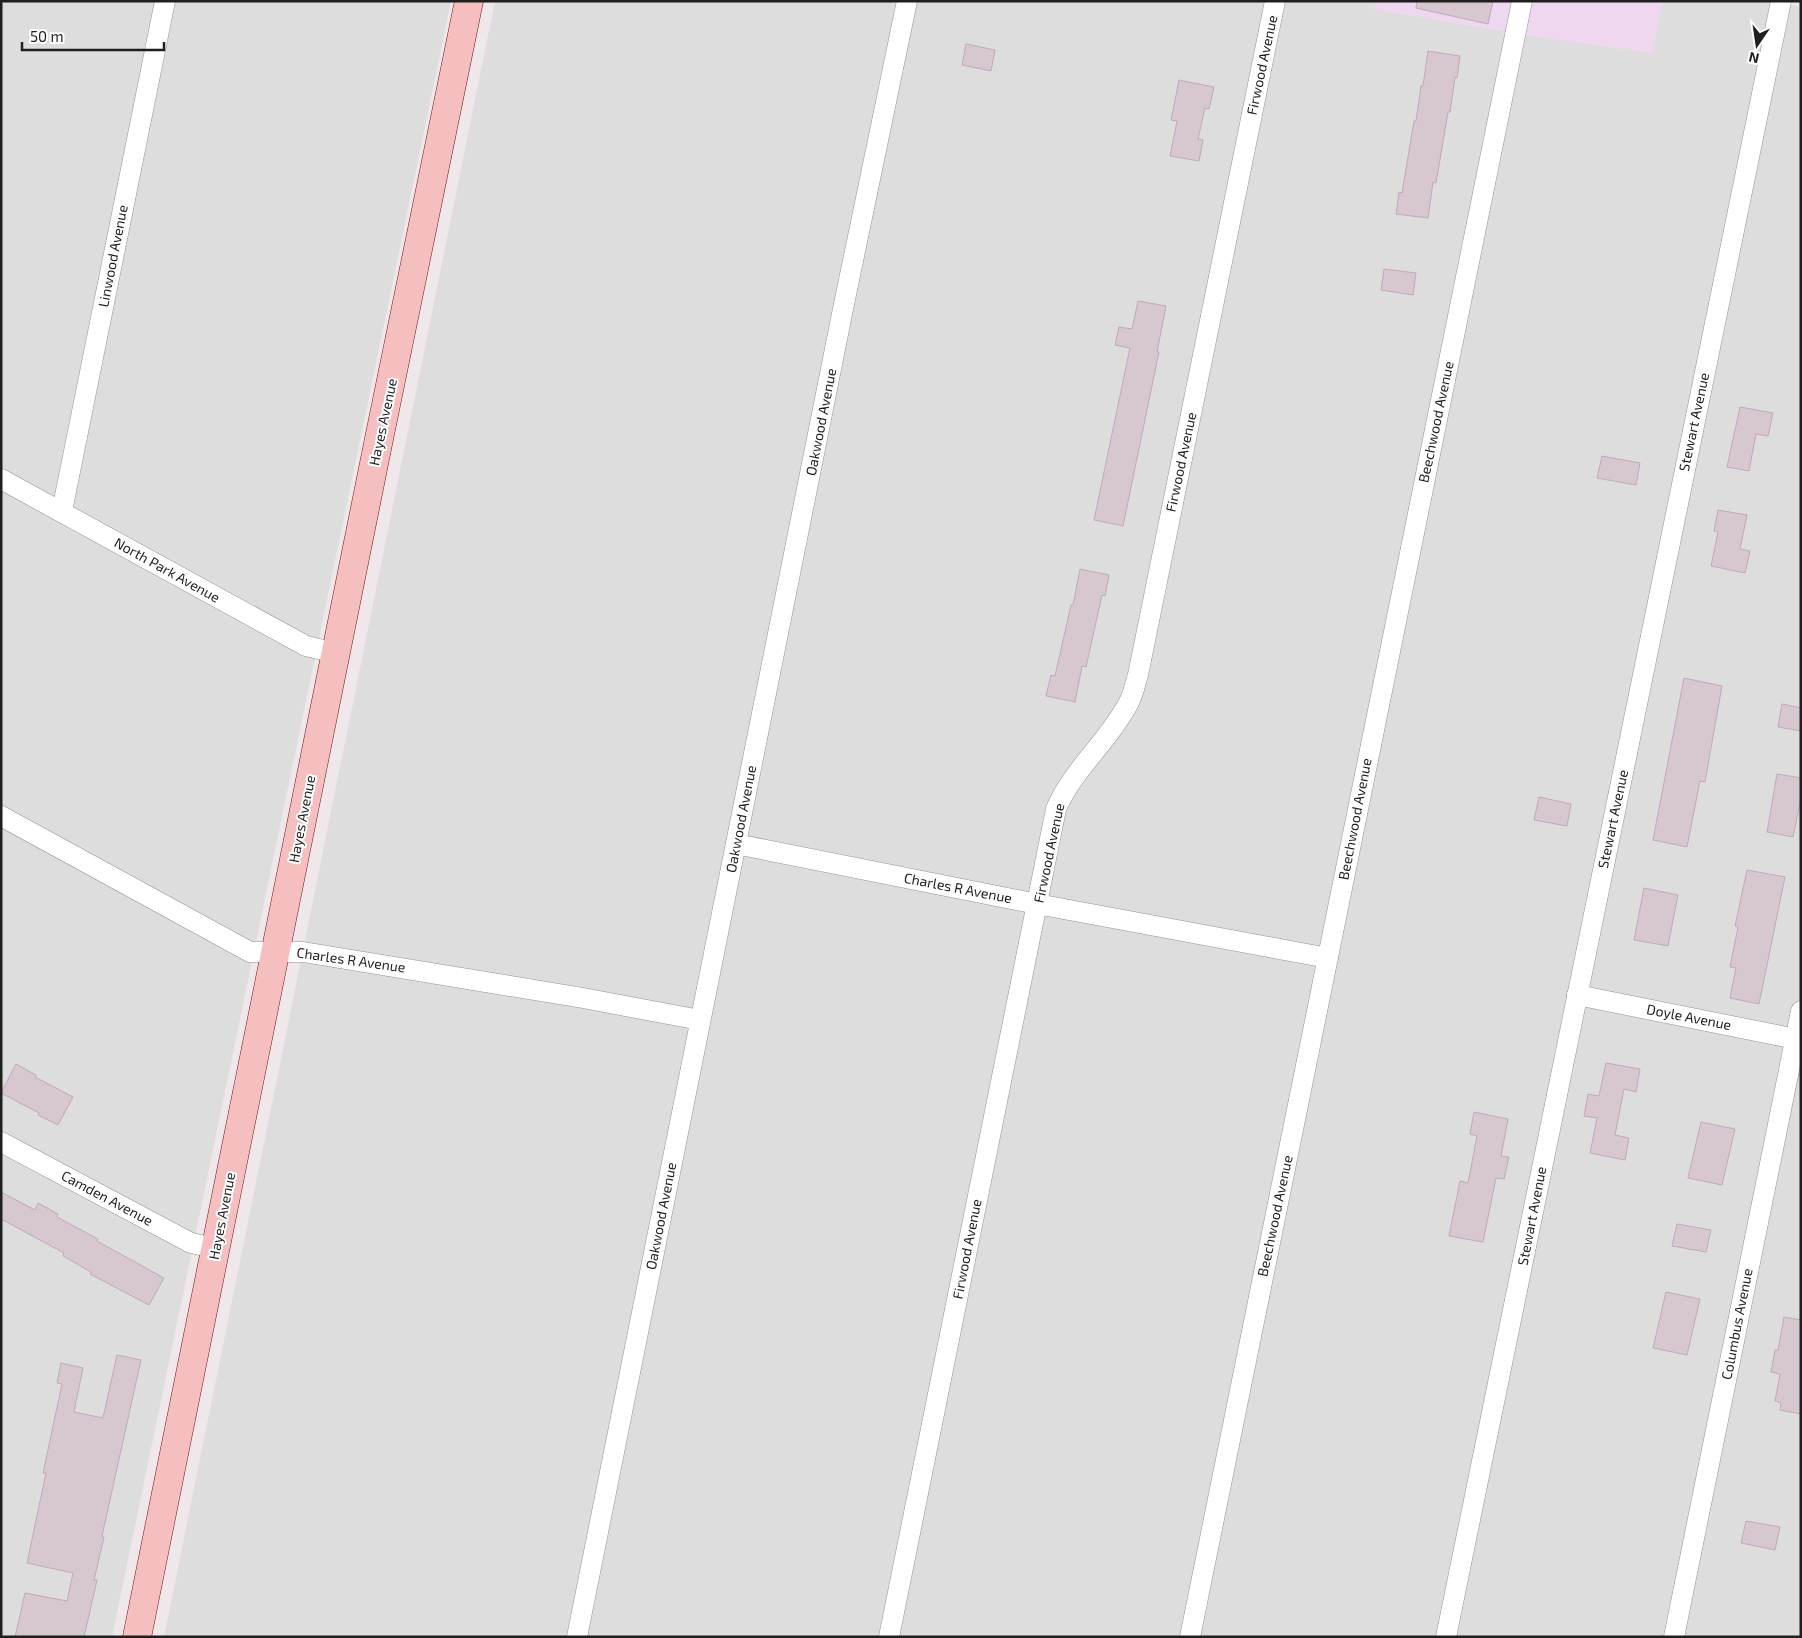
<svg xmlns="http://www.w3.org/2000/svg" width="1802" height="1638" font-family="'Exo 2',sans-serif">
  <rect width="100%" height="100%" fill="#efe7ea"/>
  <g fill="#ddd">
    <polygon points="1,1 451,1 112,1637 1,1637"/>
    <polygon points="495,1 1377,1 1375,9 1528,35 1652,53 1662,1 1770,1 1801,7 1801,1637 164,1637"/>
  </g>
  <polygon fill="#eed7ef" points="1377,1 1662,1 1652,53 1528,35 1375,9"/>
  <g fill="#d6c7d0" stroke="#c0aab7">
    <polygon points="1417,1 1493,1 1488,24 1416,8"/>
    <polygon points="966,44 995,50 991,71 962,65"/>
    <polygon points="1428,51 1460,56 1457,78 1455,77 1450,112 1448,112 1436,183 1433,182 1428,218 1396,214 1399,192 1402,193 1414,121 1416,121 1421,86 1423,86"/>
    <polygon points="1179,80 1214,87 1209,109 1205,108 1198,139 1203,140 1199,161 1170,156 1177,121 1171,120"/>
    <polygon points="1384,269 1416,273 1413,295 1381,290"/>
    <polygon points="1138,301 1166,306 1157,352 1159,352 1123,526 1094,520 1130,348 1115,345 1119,327 1132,329"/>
    <polygon points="1740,407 1773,413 1768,436 1756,434 1749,471 1727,467"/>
    <polygon points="1602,456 1640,463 1636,485 1597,478"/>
    <polygon points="1718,510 1747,515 1740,549 1750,551 1745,573 1711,566 1718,532 1714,531"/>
    <polygon points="1080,569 1109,575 1105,596 1102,595 1086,667 1082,666 1075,702 1046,696 1051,675 1055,676 1071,605 1073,605"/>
    <polygon points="1684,678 1722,686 1705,782 1700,781 1687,847 1653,840"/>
    <polygon points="1782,704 1801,708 1801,731 1778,727"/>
    <polygon points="1777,774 1801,778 1801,799 1793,837 1767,832"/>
    <polygon points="1539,797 1571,804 1567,826 1534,820"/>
    <polygon points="1747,870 1785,877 1759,1004 1730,998 1736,968 1730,967 1738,927 1735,926"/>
    <polygon points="1644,888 1678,895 1668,946 1634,940"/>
    <polygon points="1606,1063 1640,1069 1636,1092 1624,1089 1615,1135 1629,1138 1625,1160 1590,1153 1597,1118 1584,1116 1588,1094 1599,1096"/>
    <polygon points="16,1064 36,1075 35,1077 73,1097 58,1125 38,1115 39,1113 1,1093"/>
    <polygon points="1474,1112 1508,1119 1501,1156 1509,1157 1504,1179 1496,1178 1483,1242 1449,1236 1460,1181 1468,1183 1477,1136 1470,1134"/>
    <polygon points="1701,1122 1735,1129 1722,1185 1688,1178"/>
    <polygon points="1,1192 35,1210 38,1203 58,1214 57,1217 98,1239 97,1241 164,1278 149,1305 90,1274 91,1272 63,1256 64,1253 1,1219"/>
    <polygon points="1677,1224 1711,1230 1706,1252 1672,1246"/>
    <polygon points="1666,1292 1700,1299 1687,1355 1653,1348"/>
    <polygon points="1784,1317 1801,1320 1801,1414 1780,1410 1781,1403 1775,1401 1780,1374 1771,1372 1775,1350 1778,1350"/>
    <polygon points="117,1355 141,1360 102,1536 104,1537 94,1580 97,1580 84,1637 15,1637 25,1593 67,1601 73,1573 27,1563 46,1473 43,1473 62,1384 57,1383 61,1363 83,1368 74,1412 103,1418"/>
    <polygon points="1746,1521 1780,1527 1775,1550 1741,1543"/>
  </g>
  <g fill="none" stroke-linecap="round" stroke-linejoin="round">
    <defs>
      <g id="street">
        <polyline points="1,479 306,646 336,653"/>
        <polyline points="62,511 165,1"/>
        <polyline points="1,816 250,952 303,952 583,998 700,1020"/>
        <polyline points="736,844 1037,904 1328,958"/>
        <polyline points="1577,995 1801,1040"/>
        <polyline points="1,1142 191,1243 215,1248"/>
        <polyline points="577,1637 844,304 907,1"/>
        <path d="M889 1637 1056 809C1073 769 1108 742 1128 704 1133 696 1135 684 1138 675L1275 1"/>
        <polyline points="1190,1637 1522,1"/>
        <polyline points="1446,1637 1781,1"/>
        <polyline points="1674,1637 1801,1011"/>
      </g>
      <polyline id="secondary" points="137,1637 380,434 469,1"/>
    </defs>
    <use href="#street" stroke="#939393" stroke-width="21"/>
    <use href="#secondary" stroke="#6f140e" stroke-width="29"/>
    <use href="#street" stroke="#fff" stroke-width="20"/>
    <use href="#secondary" stroke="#f5bfbf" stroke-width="28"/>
  </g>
  <g text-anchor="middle" stroke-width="4" stroke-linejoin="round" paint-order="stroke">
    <g font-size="14" fill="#1f1f1f" stroke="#fff">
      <text transform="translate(1262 65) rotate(-78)" y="5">Firwood Avenue</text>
      <text transform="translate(113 256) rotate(-79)" y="5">Linwood Avenue</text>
      <text transform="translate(383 422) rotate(-78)" y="5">Hayes Avenue</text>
      <text transform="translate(821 422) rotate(-79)" y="5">Oakwood Avenue</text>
      <text transform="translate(1436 422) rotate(-78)" y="5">Beechwood Avenue</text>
      <text transform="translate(1694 422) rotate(-78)" y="5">Stewart Avenue</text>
      <text transform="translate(1181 462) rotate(-78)" y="5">Firwood Avenue</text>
      <text transform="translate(167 570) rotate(29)" y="5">North Park Avenue</text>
      <text transform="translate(302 819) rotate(-79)" y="5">Hayes Avenue</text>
      <text transform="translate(741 819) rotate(-79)" y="5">Oakwood Avenue</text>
      <text transform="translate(1355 819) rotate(-79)" y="5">Beechwood Avenue</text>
      <text transform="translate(1613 819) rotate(-78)" y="5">Stewart Avenue</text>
      <text transform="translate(1049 853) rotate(-78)" y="5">Firwood Avenue</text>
      <text transform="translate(958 888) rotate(11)" y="5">Charles R Avenue</text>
      <text transform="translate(351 960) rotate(8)" y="5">Charles R Avenue</text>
      <text transform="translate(1689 1017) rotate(11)" y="5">Doyle Avenue</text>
      <text transform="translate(107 1198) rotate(28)" y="5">Camden Avenue</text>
      <text transform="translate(222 1216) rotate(-79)" y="5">Hayes Avenue</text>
      <text transform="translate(661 1216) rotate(-79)" y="5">Oakwood Avenue</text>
      <text transform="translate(1275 1216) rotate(-78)" y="5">Beechwood Avenue</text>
      <text transform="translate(1532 1216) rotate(-79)" y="5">Stewart Avenue</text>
      <text transform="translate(967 1249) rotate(-79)" y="5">Firwood Avenue</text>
      <text transform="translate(1737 1324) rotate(-79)" y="5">Columbus Avenue</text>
    </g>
  </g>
  <rect width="1802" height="1638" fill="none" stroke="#1f1f1f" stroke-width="5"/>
  <g transform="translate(1757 45) rotate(193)" stroke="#ffffff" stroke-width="4" paint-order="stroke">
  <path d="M0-4L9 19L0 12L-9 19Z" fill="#1f1f1f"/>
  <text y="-8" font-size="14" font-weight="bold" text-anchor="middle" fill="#1f1f1f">N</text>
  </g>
  <path d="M22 42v8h142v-8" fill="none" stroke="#1f1f1f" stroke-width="2.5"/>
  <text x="30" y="42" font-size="15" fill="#1f1f1f" stroke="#ffffff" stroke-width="4" paint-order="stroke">50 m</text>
</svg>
